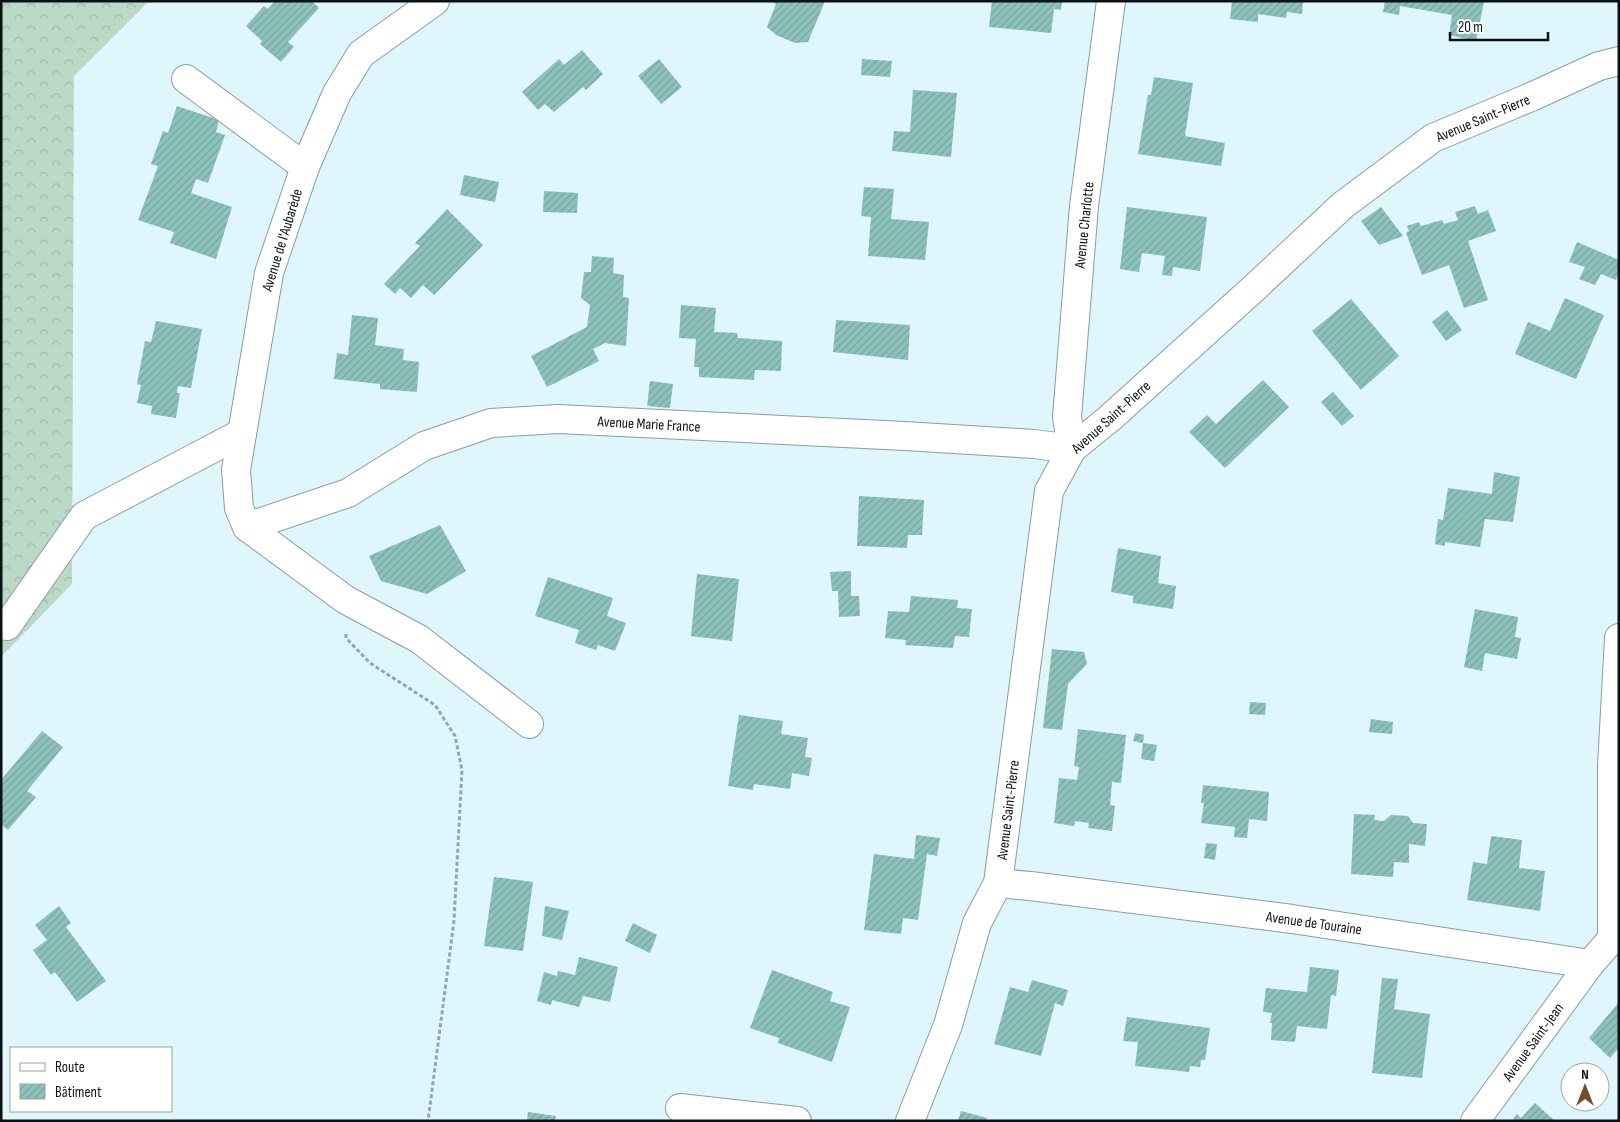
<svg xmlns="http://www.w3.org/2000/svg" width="1620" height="1122" font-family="'Sofia Sans Condensed',sans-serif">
  <defs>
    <pattern id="forest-crowns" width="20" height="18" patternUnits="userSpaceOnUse" patternTransform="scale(1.25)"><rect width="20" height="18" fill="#bbdac6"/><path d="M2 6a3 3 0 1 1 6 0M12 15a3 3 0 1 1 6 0" fill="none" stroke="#9fbaa9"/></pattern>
    <pattern id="building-hatch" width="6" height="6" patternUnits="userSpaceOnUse" patternTransform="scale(1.25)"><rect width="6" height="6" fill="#8dc1bc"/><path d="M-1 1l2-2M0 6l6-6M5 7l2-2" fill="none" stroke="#78a5a1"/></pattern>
  </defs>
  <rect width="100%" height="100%" fill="#dff6fd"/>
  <polygon fill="url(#forest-crowns)" points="1,1 149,1 74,76 72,584 1,657"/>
  <g fill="url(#building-hatch)">
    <polygon points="275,1 312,1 319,8 288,42 294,47 281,62 260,44 262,41 246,26 264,6 268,9"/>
    <polygon points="770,1 825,1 808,42 795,43 776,35 767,27 776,4"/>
    <polygon points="992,1 1062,1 1061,10 1054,9 1051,33 989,27"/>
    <polygon points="1232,1 1303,1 1302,14 1287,12 1286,18 1258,14 1258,22 1230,19"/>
    <polygon points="1385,1 1484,2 1476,41 1449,35 1452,15 1400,6 1399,15 1383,12"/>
    <polygon points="582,50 603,74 586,90 583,87 554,112 545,104 538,110 522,92 559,59 564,65"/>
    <polygon points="659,59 682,87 661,104 638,76"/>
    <polygon points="862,59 892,61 890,77 861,75"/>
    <polygon points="1154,77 1193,83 1185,136 1225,143 1221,166 1138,154 1148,95 1151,95"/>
    <polygon points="913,90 957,93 951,157 892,151 894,131 910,132"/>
    <polygon points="177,106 219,120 216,132 225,135 208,183 196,179 191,193 232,207 216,259 170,243 174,232 138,220 158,166 151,164 163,131 168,133"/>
    <polygon points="464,175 499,182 495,202 460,195"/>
    <polygon points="864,187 894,189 891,219 929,222 925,260 868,256 871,217 861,216"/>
    <polygon points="544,191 578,193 577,213 543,212"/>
    <polygon points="1475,206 1478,214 1488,210 1496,231 1468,241 1488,300 1464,308 1449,265 1422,275 1406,233 1409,231 1407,226 1419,222 1421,226 1442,220 1444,224 1458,220 1455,212"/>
    <polygon points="1127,207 1207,217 1200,271 1173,267 1172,276 1162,275 1165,256 1142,253 1139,272 1120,269"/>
    <polygon points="1381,207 1403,236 1379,245 1361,221"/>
    <polygon points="447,209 483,245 434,295 423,285 411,298 400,288 395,294 384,284 420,246 415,243"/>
    <polygon points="1577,242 1619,260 1619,272 1616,280 1601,274 1595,285 1579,279 1585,267 1569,262"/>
    <polygon points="592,256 614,258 613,273 624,275 623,297 629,298 626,346 605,343 593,349 599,361 547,387 531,356 587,327 590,305 581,298 584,272 591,272"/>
    <polygon points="1565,298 1604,315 1576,379 1515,354 1528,322 1550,331"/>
    <polygon points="1351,299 1399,356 1361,390 1312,331"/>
    <polygon points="681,305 716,308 714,332 737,333 738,338 782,341 781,371 755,370 754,380 699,377 699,367 694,367 696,339 679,338"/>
    <polygon points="1447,310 1462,330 1446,341 1432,322"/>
    <polygon points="352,315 378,318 375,345 404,349 403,360 419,362 417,392 380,389 380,384 334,379 337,353 348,355"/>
    <polygon points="836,320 910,325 908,360 833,352"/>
    <polygon points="156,321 202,329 191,388 178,386 177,393 180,393 176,418 151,414 152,406 137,403 141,385 137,384 145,341 151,342"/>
    <polygon points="1263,380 1289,407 1225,468 1189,432 1207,415 1216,424"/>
    <polygon points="650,381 673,384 670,408 647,406"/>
    <polygon points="1333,392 1354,416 1342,426 1321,402"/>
    <polygon points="1494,472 1520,477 1513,522 1485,519 1480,547 1445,542 1445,546 1435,544 1438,519 1443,520 1448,488 1492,494"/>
    <polygon points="859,496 924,500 922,535 908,535 907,548 857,546"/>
    <polygon points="440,525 466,571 427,594 381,581 369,556"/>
    <polygon points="1118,548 1161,556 1158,583 1176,586 1173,609 1133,603 1133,596 1111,592"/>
    <polygon points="851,571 851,596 859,596 860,616 839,617 838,591 832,591 830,572"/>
    <polygon points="697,574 739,579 732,641 691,636"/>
    <polygon points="548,577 613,598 607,616 626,623 615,651 598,645 596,650 575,643 579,630 535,616"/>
    <polygon points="911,596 958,600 957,608 972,609 969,637 955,636 953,648 905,645 906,640 885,638 888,611 909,612"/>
    <polygon points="1475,609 1518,617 1515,637 1521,638 1517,659 1485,653 1482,671 1464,667"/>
    <polygon points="1052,649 1084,652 1087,664 1068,684 1062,730 1043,728"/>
    <polygon points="1250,702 1266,703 1265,715 1249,714"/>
    <polygon points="739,715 783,721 781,734 808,738 805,757 812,758 809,776 792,773 790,789 754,784 753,790 728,786"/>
    <polygon points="1371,719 1393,722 1392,734 1369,732"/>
    <polygon points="1078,729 1126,735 1121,783 1112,782 1110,805 1115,806 1112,831 1088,828 1089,823 1075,821 1074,826 1054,823 1059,778 1077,780 1079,767 1074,766"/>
    <polygon points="42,731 63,747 27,791 36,797 8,830 1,824 1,780"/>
    <polygon points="1135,733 1144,735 1143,743 1133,741"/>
    <polygon points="1143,743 1157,745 1154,761 1141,759"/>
    <polygon points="1203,785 1269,792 1267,821 1249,819 1247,838 1234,837 1235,827 1201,823 1204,803 1201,803"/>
    <polygon points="1354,814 1375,815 1374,820 1384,821 1391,815 1408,816 1413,823 1427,824 1425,846 1409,844 1409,863 1394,862 1393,877 1351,874"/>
    <polygon points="916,835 940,838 937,856 927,854 918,920 903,918 901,934 864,930 874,854 914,859"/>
    <polygon points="1491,836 1522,840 1519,868 1545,871 1540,911 1467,900 1473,862 1487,864"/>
    <polygon points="1206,843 1217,844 1215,860 1204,858"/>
    <polygon points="494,877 533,882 523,951 484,946"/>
    <polygon points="59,906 71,923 66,927 106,981 77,1002 55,972 51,975 33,950 47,940 35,925"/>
    <polygon points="545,906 569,911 562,940 542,936"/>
    <polygon points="633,923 657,935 650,953 625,941"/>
    <polygon points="579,957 618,967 610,1002 583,996 579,1007 552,1000 551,1005 537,1001 544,972 557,976 558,971 575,975"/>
    <polygon points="1310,967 1339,970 1336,996 1331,995 1327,1029 1297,1026 1295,1042 1271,1040 1272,1023 1270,1023 1272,1013 1263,1012 1266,988 1307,992"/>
    <polygon points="772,970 833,992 830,1001 850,1007 832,1062 778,1043 779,1038 750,1028"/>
    <polygon points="1382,978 1398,979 1394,1009 1430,1014 1422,1078 1372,1073"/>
    <polygon points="1032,980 1068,990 1063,1006 1055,1003 1041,1056 994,1044 1010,987 1028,992"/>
    <polygon points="1619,1002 1619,1051 1617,1050 1610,1058 1589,1038"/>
    <polygon points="1127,1017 1210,1028 1205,1060 1201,1060 1200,1067 1190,1066 1189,1072 1135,1066 1138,1042 1123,1041"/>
    <polygon points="1535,1103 1555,1121 1512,1121 1517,1114 1521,1118"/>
    <polygon points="961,1111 987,1118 986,1121 958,1121"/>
    <polygon points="528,1112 556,1116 555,1121 527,1121"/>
  </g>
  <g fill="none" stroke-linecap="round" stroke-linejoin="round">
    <defs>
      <g id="minor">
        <polyline points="435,1 361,54 337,93 305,167 269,273 236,470 239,508 247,527 346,600 419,639 529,724"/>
        <polyline points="186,79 305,167"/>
        <polyline points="247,527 348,493 424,446 491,423 558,419 905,436 1034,444 1072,449 1067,417 1084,206 1111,1"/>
        <polyline points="7,626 84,516 242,433"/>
        <polyline points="998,883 1030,886 1292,919 1590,964 1612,939 1619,939"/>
        <polyline points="1612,939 1612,766 1619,638"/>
        <polyline points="680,1108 797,1121"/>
        <polyline points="910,1121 948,1025 977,923 998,883 1049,491 1072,449 1110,418 1252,290 1343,205 1433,138 1531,97 1599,66 1619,61"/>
        <polyline points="1475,1121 1590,964"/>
      </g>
    </defs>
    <use href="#minor" stroke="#889da4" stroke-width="30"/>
    <polyline stroke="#94a5ab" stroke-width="3" stroke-dasharray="4 2.5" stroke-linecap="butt" points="346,634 346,638 370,663 435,705 455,736 462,770 454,921 428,1121"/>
    <use href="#minor" stroke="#fff" stroke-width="28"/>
  </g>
  <g text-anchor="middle" stroke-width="4" stroke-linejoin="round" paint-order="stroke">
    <g font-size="15" fill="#0b1215" stroke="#fff">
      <text transform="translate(1483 118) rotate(-23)" y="5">Avenue Saint-Pierre</text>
      <text transform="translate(1084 225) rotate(-84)" y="5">Avenue Charlotte</text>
      <text transform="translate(282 240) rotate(-73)" y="5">Avenue de l'Aubarède</text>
      <text transform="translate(1111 417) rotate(-42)" y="5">Avenue Saint-Pierre</text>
      <text transform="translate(649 424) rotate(3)" y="5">Avenue Marie France</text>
      <text transform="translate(1008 810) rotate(-83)" y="5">Avenue Saint-Pierre</text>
      <text transform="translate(1314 923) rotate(8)" y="5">Avenue de Touraine</text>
      <text transform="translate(1533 1042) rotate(-54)" y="5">Avenue Saint-Jean</text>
    </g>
  </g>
  <rect width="1620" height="1122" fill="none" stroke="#0b1215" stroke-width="5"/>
  <rect x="10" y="1047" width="162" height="65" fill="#ffffff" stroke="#9da0a1"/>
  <rect x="20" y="1063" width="25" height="8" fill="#ffffff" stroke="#9da0a1"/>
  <text x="55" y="1072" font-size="15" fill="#0b1215">Route</text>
  <rect x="20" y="1084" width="25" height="15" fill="url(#building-hatch)" stroke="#9da0a1"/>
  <text x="55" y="1097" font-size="15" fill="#0b1215">Bâtiment</text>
  <g transform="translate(1585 1087)"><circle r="24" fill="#ffffff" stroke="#9da0a1"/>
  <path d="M0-4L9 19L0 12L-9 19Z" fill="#744d2b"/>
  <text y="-8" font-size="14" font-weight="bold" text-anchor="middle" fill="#0b1215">N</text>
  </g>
  <path d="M1450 32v8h98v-8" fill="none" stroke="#0b1215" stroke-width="2.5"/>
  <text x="1458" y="32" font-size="15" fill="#0b1215" stroke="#ffffff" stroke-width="4" paint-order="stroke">20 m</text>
</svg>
